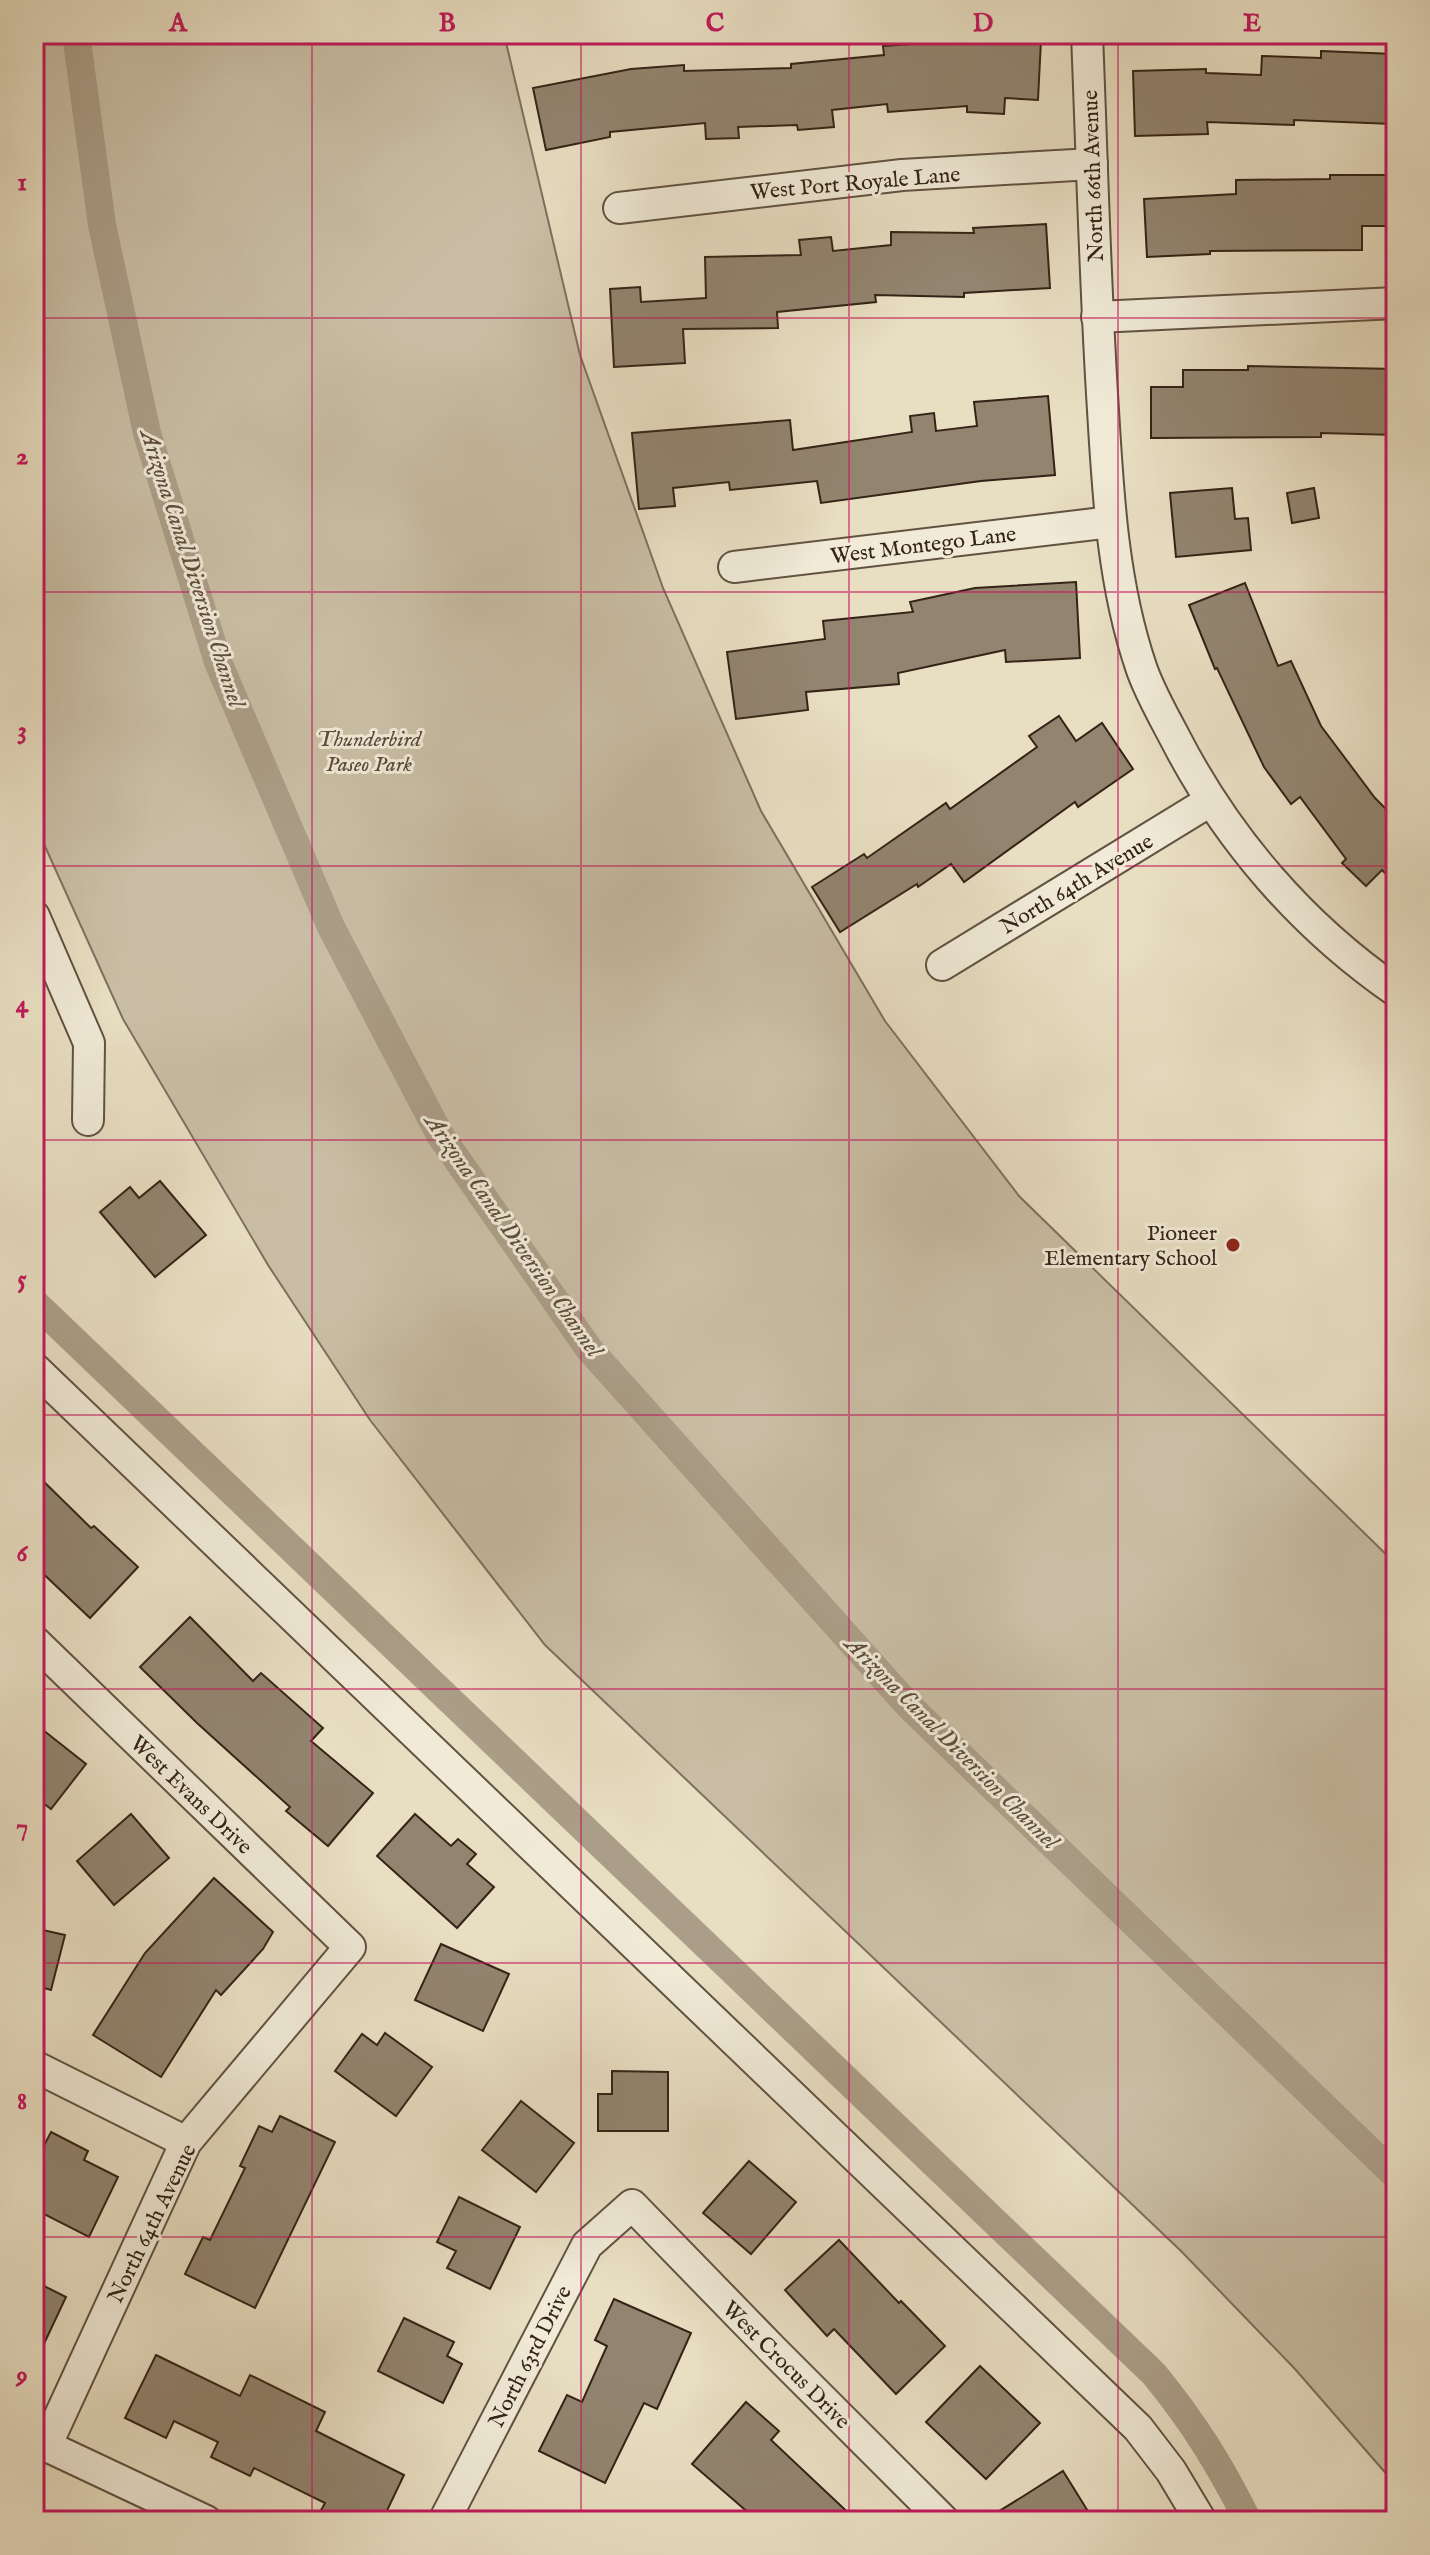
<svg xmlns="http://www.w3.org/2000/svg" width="1430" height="2555" font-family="'IM FELL English',serif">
  <rect width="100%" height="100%" fill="#e8dec2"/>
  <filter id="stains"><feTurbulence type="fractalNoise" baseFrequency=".0025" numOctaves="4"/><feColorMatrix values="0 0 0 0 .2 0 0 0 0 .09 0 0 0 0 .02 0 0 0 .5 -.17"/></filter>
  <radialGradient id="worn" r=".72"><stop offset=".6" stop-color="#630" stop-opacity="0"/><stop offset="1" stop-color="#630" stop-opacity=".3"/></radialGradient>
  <polygon fill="#c9bea5" stroke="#7e705e" stroke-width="2" points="34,34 504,34 580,355 663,588 761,811 885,1021 1019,1196 1396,1564 1396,2485 1295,2369 1181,2251 545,1645 370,1420 268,1265 123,1019 34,822"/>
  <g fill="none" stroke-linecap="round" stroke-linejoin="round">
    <g stroke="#ab9e88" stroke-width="28">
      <polyline points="76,34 102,225 147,433 218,662 331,927 440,1135 589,1349 909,1706 1396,2176"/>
      <path d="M34 1302 1154 2374C1194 2423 1220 2465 1248 2521"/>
    </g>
  </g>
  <g fill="#92846f" stroke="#342316" stroke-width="2">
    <polygon points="970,37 1041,40 1038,100 1005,98 1004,114 967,112 967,106 888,112 887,104 832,110 834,127 798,130 797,125 738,127 739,138 706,139 705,123 610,132 610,137 546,150 533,88 631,69 684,65 684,71 791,68 791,64 884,55 883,46 970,40"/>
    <polygon points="1321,51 1394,54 1392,124 1294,120 1294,125 1207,122 1208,134 1135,136 1133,71 1206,69 1206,73 1261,75 1262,56 1321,58"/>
    <polygon points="1330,175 1396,175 1396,226 1362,226 1362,250 1210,251 1210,254 1147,257 1144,199 1236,194 1236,180 1330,179"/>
    <polygon points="1046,224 1050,288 964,293 964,297 875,295 876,302 777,312 778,328 683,329 685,363 614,367 610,289 640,287 641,302 706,298 705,257 801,255 799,240 831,237 833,251 891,245 891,232 974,233 973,228"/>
    <polygon points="1248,366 1396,369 1396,435 1321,433 1321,437 1151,438 1151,387 1183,387 1183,370 1248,370"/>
    <polygon points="1048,396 1055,475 981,481 821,503 817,481 730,490 729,482 673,488 675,506 639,509 632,433 790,420 793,450 912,432 910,416 934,413 936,431 977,426 974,402"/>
    <polygon points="1232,488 1235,519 1248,518 1251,550 1176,557 1170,493"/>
    <polygon points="1314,488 1319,518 1292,523 1287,493"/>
    <polygon points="1076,582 1080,658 1006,662 1005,650 898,673 899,684 806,692 808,710 736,719 727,652 825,639 823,621 913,612 910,602 975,588"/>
    <polygon points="1245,583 1278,666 1291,661 1321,726 1375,798 1396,819 1396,884 1382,870 1366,886 1342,863 1346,859 1300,797 1291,804 1264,767 1217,668 1215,669 1189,605"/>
    <polygon points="1059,716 1076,741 1102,723 1133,769 1078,807 1075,802 964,882 951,864 918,887 917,884 840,932 812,887 864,854 867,858 946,803 950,809 1037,747 1029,736"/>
    <polygon points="160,1181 206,1235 155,1277 100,1212 130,1187 139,1198"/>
    <polygon points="34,1472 91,1528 94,1526 138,1567 90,1618 34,1565"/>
    <polygon points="190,1617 253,1681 261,1673 323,1728 311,1741 373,1793 328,1846 286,1811 290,1807 197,1723 140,1667"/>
    <polygon points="43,1730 86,1764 51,1809 34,1796 34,1742"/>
    <polygon points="131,1814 169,1858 114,1905 77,1861"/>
    <polygon points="415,1814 451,1846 458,1839 476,1854 467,1864 494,1887 457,1928 377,1856"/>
    <polygon points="214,1878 273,1932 263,1949 221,1995 216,1990 161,2077 93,2035 145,1953"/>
    <polygon points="34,1928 65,1935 51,1990 34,1985"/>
    <polygon points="441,1944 509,1974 483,2031 415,2000"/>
    <polygon points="385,2033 432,2067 396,2116 335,2071 362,2034 377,2045"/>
    <polygon points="612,2071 668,2072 668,2131 598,2131 598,2094 612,2094"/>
    <polygon points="521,2101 574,2143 536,2192 482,2150"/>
    <polygon points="280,2116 335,2142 255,2308 185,2274 203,2237 210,2240 245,2168 240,2166 259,2126 272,2132"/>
    <polygon points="51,2132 88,2151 84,2160 118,2177 89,2237 34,2209 34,2165"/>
    <polygon points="749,2161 796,2202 751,2254 703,2213"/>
    <polygon points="459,2197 520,2227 490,2289 447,2268 456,2251 437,2242"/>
    <polygon points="839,2240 899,2303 901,2301 945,2346 896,2394 834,2329 827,2336 785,2290"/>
    <polygon points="34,2281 66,2297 34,2365"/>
    <polygon points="614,2299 691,2333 657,2409 644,2403 605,2483 539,2451 567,2395 582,2402 607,2346 595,2340"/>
    <polygon points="404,2318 454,2342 447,2356 462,2364 443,2403 378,2371"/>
    <polygon points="156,2355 240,2396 250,2375 325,2412 316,2431 404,2475 382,2521 340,2521 320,2512 325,2503 254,2468 250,2476 211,2457 218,2442 174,2421 166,2438 125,2418"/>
    <polygon points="980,2366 1040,2423 986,2479 926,2422"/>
    <polygon points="746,2402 779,2431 771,2440 857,2521 758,2521 692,2464"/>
    <polygon points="1063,2471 1094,2521 983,2521 1022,2497"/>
  </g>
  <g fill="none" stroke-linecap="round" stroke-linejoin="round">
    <defs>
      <g id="minor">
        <path d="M1087 34C1092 159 1095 285 1103 410 1108 495 1113 585 1141 667 1149 691 1163 715 1175 738 1227 839 1302 926 1396 991"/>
        <polyline points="619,208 902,175 1092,164"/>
        <polyline points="1097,317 1396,303"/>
        <polyline points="734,567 1111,522"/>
        <polyline points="34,916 89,1043 88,1120"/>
        <polyline points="942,965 1210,801"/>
        <polyline points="34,1368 1138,2428 1171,2471 1201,2521"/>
        <polyline points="34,1641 350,1947 186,2142 46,2446"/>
        <polyline points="34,2066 186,2142"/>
        <polyline points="34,2440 206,2521"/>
        <polyline points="444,2521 587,2245 632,2205 772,2349 944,2521"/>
      </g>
    </defs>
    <use href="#minor" stroke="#615241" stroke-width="34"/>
    <use href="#minor" stroke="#f0ead7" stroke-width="30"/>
  </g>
  <path fill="none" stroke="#c2185b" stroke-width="2" stroke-opacity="0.55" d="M312 34V2521M581 34V2521M849 34V2521M1118 34V2521M34 318H1396M34 592H1396M34 866H1396M34 1140H1396M34 1415H1396M34 1689H1396M34 1963H1396M34 2237H1396"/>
  <circle fill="#8f2418" stroke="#f0ead7" stroke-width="3" cx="1233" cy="1245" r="8"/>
  <g text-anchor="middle" stroke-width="6" stroke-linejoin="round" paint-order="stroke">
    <g font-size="22" fill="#342316" stroke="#f0ead7">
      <text transform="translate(1092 176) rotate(-92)" y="8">North 66th Avenue</text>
      <text transform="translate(855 182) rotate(-5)" y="8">West Port Royale Lane</text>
      <text transform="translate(923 544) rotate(-7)" y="8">West Montego Lane</text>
      <text transform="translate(1076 883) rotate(-31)" y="8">North 64th Avenue</text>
      <text transform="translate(192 1794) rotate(44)" y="8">West Evans Drive</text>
      <text transform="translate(151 2223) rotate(-64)" y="8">North 64th Avenue</text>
      <text transform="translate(529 2356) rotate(-63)" y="8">North 63rd Drive</text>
      <text transform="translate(787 2364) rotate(45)" y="8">West Crocus Drive</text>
    </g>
    <g font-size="22" font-style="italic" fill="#594a3a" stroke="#f0ead7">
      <text x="369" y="746">Thunderbird<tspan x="369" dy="25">Paseo Park</tspan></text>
    </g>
    <g font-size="22" fill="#342316" stroke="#f0ead7" text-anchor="end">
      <text x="1217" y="1240">Pioneer<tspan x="1217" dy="25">Elementary School</tspan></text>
    </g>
    <g font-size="24" font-style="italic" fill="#5e4e3e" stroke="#f0ead7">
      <text transform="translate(193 568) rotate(72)" y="8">Arizona Canal Diversion Channel</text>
      <text transform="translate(514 1235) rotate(55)" y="8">Arizona Canal Diversion Channel</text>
      <text transform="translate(952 1742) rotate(45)" y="8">Arizona Canal Diversion Channel</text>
    </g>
  </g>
  <rect width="1430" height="2555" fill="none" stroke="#e8dec2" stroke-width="88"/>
  <rect x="44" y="44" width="1342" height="2467" fill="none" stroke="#c2185b" stroke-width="3"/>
  <g font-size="26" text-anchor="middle" font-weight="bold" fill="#c2185b">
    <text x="178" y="31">A</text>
    <text x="447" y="31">B</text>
    <text x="715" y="31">C</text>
    <text x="983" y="31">D</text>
    <text x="1252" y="31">E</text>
    <text x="22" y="190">1</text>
    <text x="22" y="464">2</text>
    <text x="22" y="738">3</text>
    <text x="22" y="1012">4</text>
    <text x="22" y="1287">5</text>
    <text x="22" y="1561">6</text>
    <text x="22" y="1835">7</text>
    <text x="22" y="2109">8</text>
    <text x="22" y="2383">9</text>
  </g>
  <rect width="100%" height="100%" filter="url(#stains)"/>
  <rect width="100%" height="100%" fill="url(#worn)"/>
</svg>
